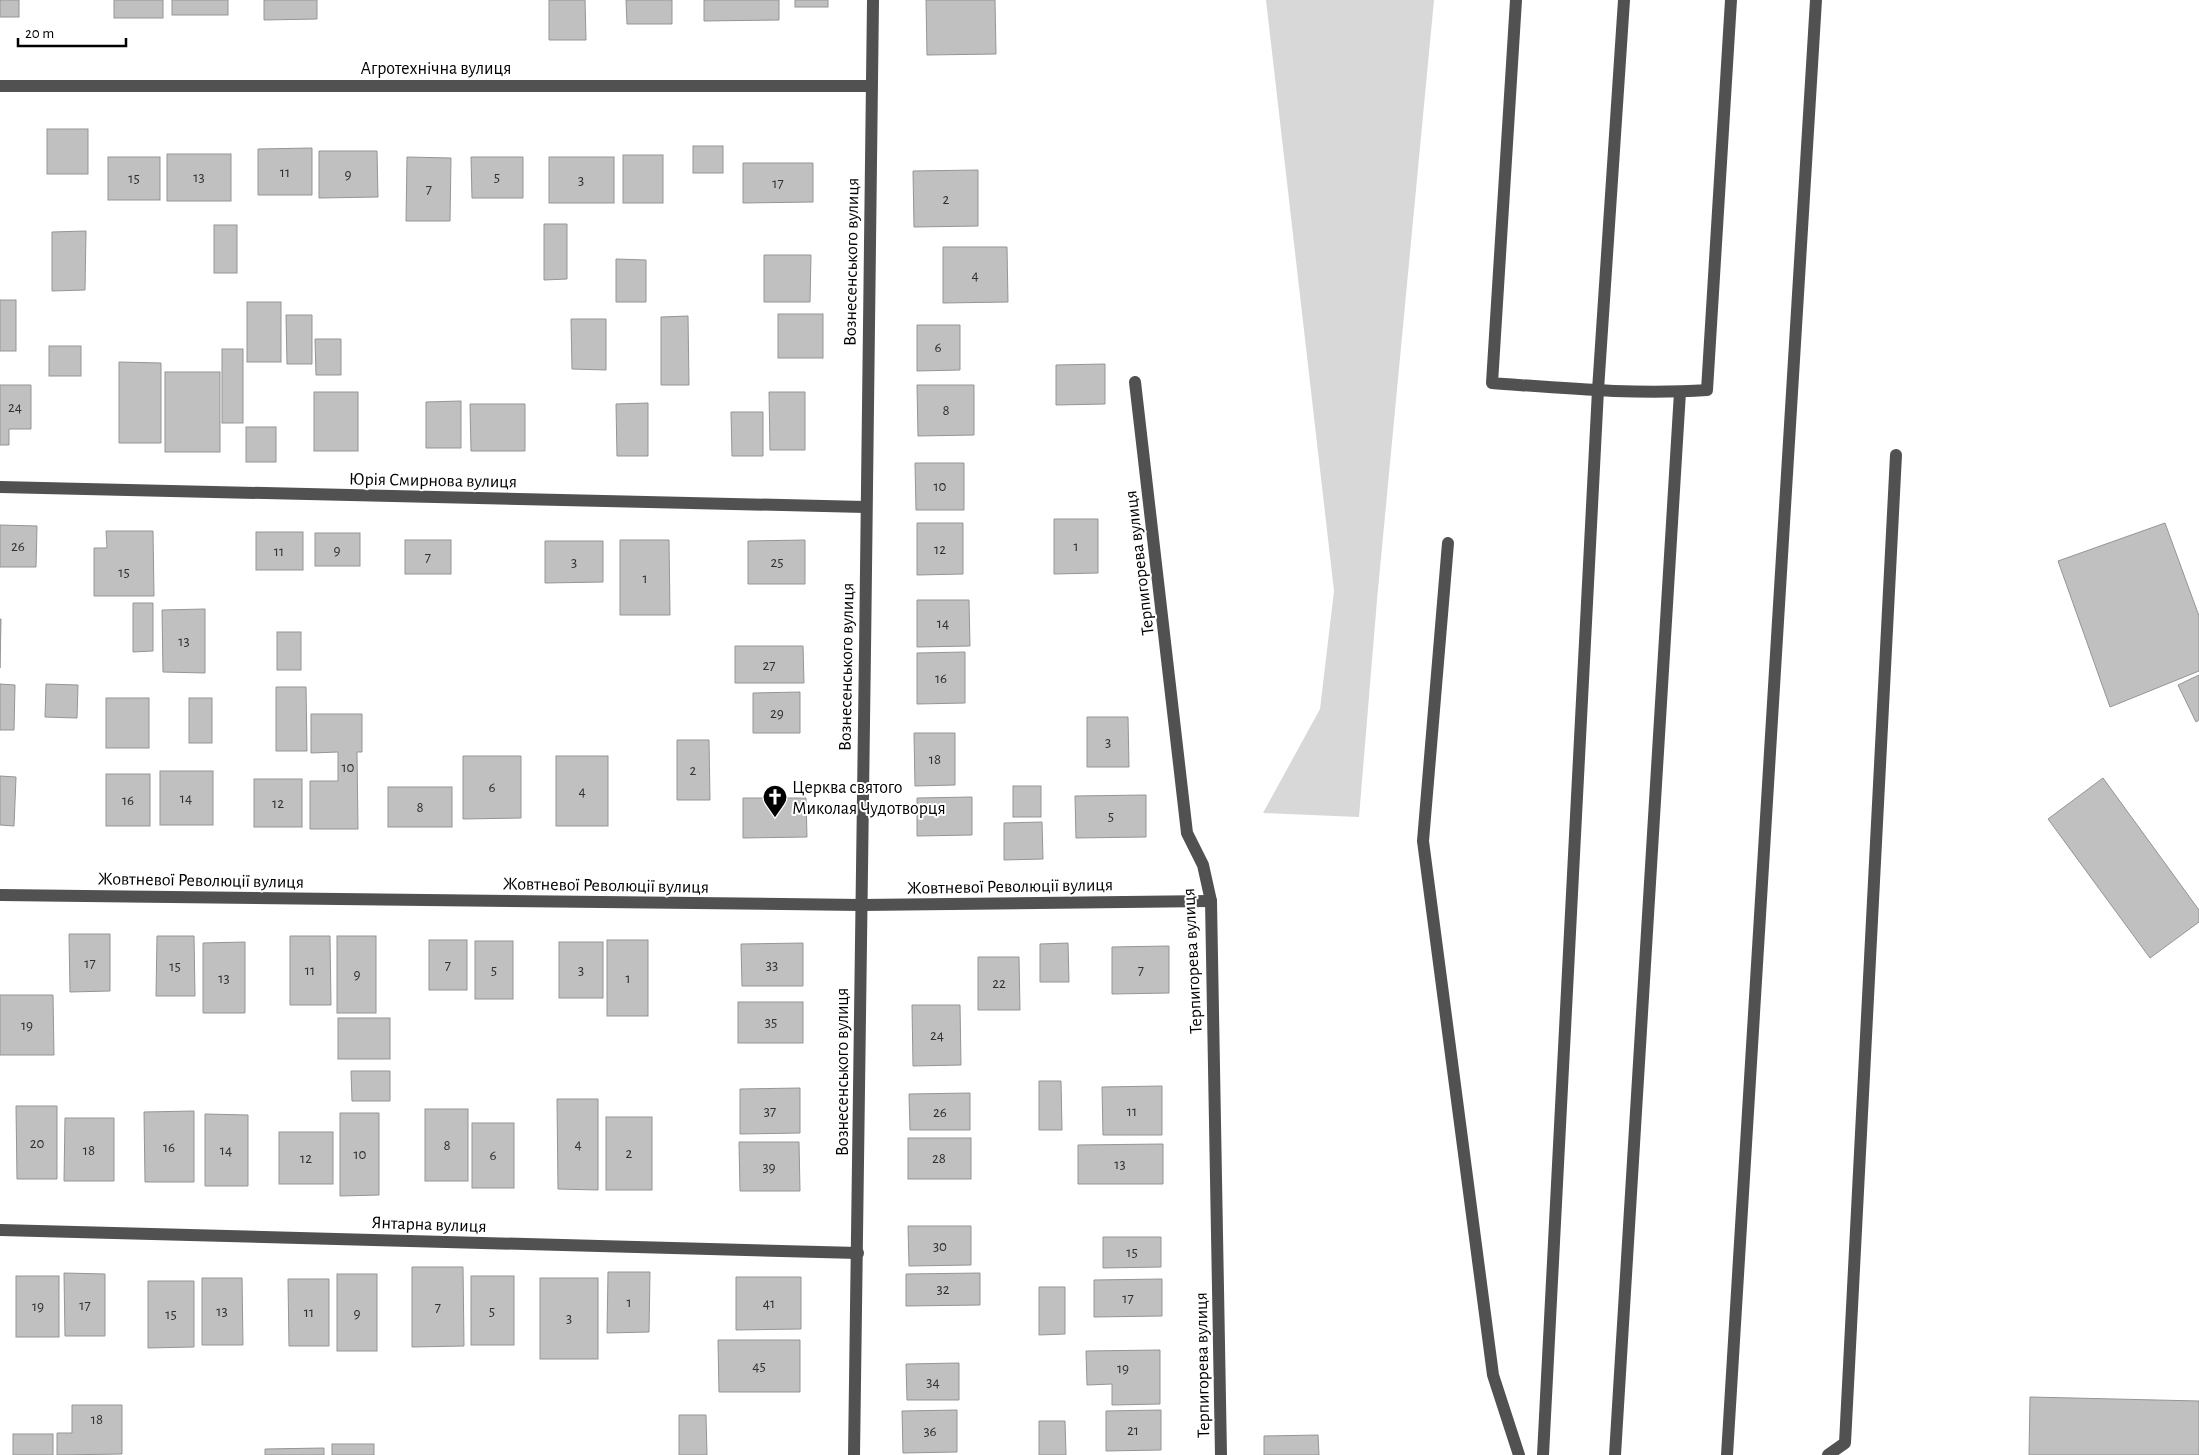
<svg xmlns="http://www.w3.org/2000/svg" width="2199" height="1455" font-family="'Alegreya Sans',sans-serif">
  <rect width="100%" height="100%" fill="#fff"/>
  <polygon fill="#d8d8d8" points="1266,0 1434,0 1377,600 1359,817 1263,813 1320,709 1334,591"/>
  <g fill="#c0c0c0" stroke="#959595">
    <rect x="0" y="0" width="19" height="17"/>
    <rect x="114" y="0" width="49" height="18"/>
    <rect x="172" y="0" width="56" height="15"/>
    <polygon points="264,0 317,0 317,19 264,20"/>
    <polygon points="549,0 585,0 586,40 549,40"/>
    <polygon points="626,0 672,0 672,24 627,24"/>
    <polygon points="704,0 779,0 779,20 704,21"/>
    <rect x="795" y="0" width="33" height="7"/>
    <polygon points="926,0 995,0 996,54 927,55"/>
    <rect x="47" y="129" width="41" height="45"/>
    <rect x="693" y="146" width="30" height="27"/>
    <polygon points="312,148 312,195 258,195 258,149"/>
    <polygon points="319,151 377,151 378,197 319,198"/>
    <rect x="167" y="154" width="64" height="47"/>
    <rect x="623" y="155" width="40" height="48"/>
    <rect x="108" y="157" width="52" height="43"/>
    <polygon points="407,157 451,158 450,221 406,221"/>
    <polygon points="471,157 523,157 523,198 472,198"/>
    <rect x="549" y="157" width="65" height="46"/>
    <polygon points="743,163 813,163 813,202 743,203"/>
    <polygon points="978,170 978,226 914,227 913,171"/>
    <polygon points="544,224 567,224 567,279 544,280"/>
    <rect x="214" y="225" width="23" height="48"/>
    <polygon points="86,231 85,290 52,291 52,232"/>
    <polygon points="943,247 1007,247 1008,302 943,303"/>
    <polygon points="764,255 811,255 810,302 764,302"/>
    <polygon points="616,259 646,260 646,302 616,302"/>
    <rect x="0" y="300" width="16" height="51"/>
    <rect x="247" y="302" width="34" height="60"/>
    <rect x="778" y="314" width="45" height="44"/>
    <polygon points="286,315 312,315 312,364 287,364"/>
    <polygon points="688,316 689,385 661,385 661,317"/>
    <polygon points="571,319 606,319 606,370 572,369"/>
    <polygon points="917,325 960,325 960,370 917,371"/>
    <polygon points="315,339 341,339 341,375 316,375"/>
    <rect x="49" y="346" width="32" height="30"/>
    <rect x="222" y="349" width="21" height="74"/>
    <polygon points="119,362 161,363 161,443 119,443"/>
    <polygon points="1105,364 1105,404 1056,405 1056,365"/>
    <rect x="165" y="372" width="55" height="80"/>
    <polygon points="0,385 31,385 31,429 9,429 9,445 0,445"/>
    <polygon points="917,385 974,385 974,435 918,436"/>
    <rect x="314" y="392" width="44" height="59"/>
    <polygon points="769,392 805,392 805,450 770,450"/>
    <polygon points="461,401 461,448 426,448 426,402"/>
    <polygon points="648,403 648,456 617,456 616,404"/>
    <polygon points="470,404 525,404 525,451 471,451"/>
    <polygon points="731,412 763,412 763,456 732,456"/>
    <rect x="246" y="427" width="30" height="35"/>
    <polygon points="915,463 964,463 964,510 916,510"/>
    <polygon points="1054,519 1098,519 1098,573 1054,574"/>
    <polygon points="917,523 963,523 963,574 917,575"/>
    <polygon points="2165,523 2199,616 2199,671 2110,707 2058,561"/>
    <polygon points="0,525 37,526 36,567 0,567"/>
    <polygon points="106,531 153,531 154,596 94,596 94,548 107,548"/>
    <rect x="256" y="532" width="47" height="38"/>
    <rect x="315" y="533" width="45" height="33"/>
    <rect x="405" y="540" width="46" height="34"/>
    <polygon points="620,540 669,540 670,615 620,615"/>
    <polygon points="805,540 805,584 748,584 748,541"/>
    <polygon points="545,541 603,541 603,582 545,583"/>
    <polygon points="917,600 969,600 970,646 917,647"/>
    <polygon points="133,603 153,603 153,651 133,652"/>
    <polygon points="205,609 205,673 163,672 162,610"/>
    <polygon points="0,619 1,619 0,668"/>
    <rect x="277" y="632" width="24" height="38"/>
    <polygon points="735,646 803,646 804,683 735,683"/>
    <polygon points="965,652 965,703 917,704 917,653"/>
    <polygon points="2199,675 2199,720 2196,722 2178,685"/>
    <polygon points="0,684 15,685 14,730 0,730"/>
    <polygon points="46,684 78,685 77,718 45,717"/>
    <polygon points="276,687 306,687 307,751 276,751"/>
    <polygon points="800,692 800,733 753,733 753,693"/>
    <rect x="106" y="698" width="43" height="50"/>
    <rect x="189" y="698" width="23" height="45"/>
    <polygon points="311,714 362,714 362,752 357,752 358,829 310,829 310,781 338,781 338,752 311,753"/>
    <polygon points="1087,717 1128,717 1129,767 1087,767"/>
    <polygon points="914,733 955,733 955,785 915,786"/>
    <polygon points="677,740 709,740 710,800 677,800"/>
    <polygon points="463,756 521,756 521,818 463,819"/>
    <rect x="556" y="756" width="52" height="70"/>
    <rect x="160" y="771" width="53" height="54"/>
    <rect x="106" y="774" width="44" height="52"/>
    <polygon points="0,776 16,777 14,826 0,825"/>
    <polygon points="2103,778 2199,910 2199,922 2150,958 2048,819"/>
    <rect x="254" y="779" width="48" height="48"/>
    <rect x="1013" y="786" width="28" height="31"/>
    <rect x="388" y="787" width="64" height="40"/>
    <polygon points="1146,795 1146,837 1076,838 1075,796"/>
    <polygon points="972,797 972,835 917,836 917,798"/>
    <polygon points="743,798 806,798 807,837 743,838"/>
    <polygon points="1042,822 1043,859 1004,860 1004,823"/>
    <polygon points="69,934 110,934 110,991 70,992"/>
    <polygon points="157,936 194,936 195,996 156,996"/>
    <polygon points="290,936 330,936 331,1005 290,1005"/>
    <rect x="337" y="936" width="39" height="77"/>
    <rect x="429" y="940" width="38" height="50"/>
    <rect x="607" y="940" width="41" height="76"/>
    <rect x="475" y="941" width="38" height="58"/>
    <polygon points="245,942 245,1013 203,1013 203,943"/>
    <rect x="559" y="942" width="44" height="56"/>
    <polygon points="803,943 803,986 742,986 741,944"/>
    <polygon points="1068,943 1069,982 1040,982 1040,944"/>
    <polygon points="1169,946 1169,993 1112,994 1112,947"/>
    <polygon points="978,957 1019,957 1020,1010 978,1010"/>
    <polygon points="0,995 53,995 54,1055 0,1055"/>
    <rect x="738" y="1002" width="65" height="41"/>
    <polygon points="912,1005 960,1005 961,1065 913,1066"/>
    <rect x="338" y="1018" width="52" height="41"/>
    <polygon points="351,1071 390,1071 390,1101 352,1101"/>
    <polygon points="1039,1081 1061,1081 1062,1130 1039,1130"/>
    <polygon points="1162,1086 1162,1135 1103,1135 1102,1087"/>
    <polygon points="800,1088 800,1133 740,1134 740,1089"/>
    <polygon points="970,1093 970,1130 910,1130 909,1094"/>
    <polygon points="557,1099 598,1099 598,1190 558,1189"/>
    <polygon points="16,1106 57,1106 57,1179 17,1179"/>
    <rect x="425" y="1109" width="43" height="72"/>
    <polygon points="194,1111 194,1182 145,1182 144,1112"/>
    <polygon points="340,1113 379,1113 379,1195 340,1196"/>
    <polygon points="205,1114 248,1115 248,1186 205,1186"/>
    <rect x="606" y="1117" width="46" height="73"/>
    <polygon points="65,1118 114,1118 114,1181 64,1181"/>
    <rect x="472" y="1123" width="42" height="65"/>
    <rect x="279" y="1132" width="54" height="52"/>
    <rect x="908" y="1138" width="63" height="41"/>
    <polygon points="739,1142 799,1142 800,1191 740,1191"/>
    <polygon points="1163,1144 1163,1184 1078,1184 1078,1145"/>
    <polygon points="908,1226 971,1226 971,1265 909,1266"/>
    <polygon points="1103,1237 1161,1237 1161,1267 1103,1268"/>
    <polygon points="412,1267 463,1267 464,1346 412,1347"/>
    <polygon points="608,1272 650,1272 649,1332 607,1333"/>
    <polygon points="64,1273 105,1274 105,1336 65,1336"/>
    <polygon points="980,1273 980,1305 906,1306 906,1274"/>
    <rect x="337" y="1274" width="40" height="77"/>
    <rect x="16" y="1276" width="43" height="61"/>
    <rect x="471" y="1276" width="43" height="69"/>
    <polygon points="736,1277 801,1277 801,1329 736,1330"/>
    <polygon points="202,1278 242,1278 243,1345 202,1345"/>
    <rect x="540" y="1278" width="58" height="81"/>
    <polygon points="288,1279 329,1279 329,1346 289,1346"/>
    <polygon points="1162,1279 1162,1316 1094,1317 1094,1280"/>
    <polygon points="148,1281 194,1281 194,1347 148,1348"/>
    <polygon points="1039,1287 1065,1287 1065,1334 1039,1335"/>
    <polygon points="718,1340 800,1340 800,1392 719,1392"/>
    <polygon points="1160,1350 1160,1404 1112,1405 1112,1384 1087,1385 1086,1351"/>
    <polygon points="959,1363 959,1400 907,1400 906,1364"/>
    <polygon points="2030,1397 2199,1401 2199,1455 2029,1455"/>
    <polygon points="72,1405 122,1405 122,1454 57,1455 57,1433 72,1433"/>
    <polygon points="957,1410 957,1452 903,1453 902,1411"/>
    <polygon points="1161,1410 1161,1450 1106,1451 1106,1411"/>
    <polygon points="679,1415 706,1415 707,1455 679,1455"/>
    <polygon points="1039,1421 1065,1421 1066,1455 1039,1455"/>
    <rect x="13" y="1434" width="40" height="21"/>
    <polygon points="1318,1435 1319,1455 1264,1455 1264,1436"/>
    <rect x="332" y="1444" width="42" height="11"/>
    <polygon points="324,1448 324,1455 265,1455 265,1449"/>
  </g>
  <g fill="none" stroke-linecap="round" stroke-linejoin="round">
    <g stroke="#515151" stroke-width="12">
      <path d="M1516 0 1492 383C1563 388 1635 395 1707 390L1731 0"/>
      <polyline points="0,86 871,86"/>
      <polyline points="1135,382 1187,833 1203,865 1211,901 1221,1455"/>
      <polyline points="0,487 865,507"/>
      <polyline points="1448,543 1423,841 1493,1375 1519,1455"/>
      <polyline points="0,895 861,905 1211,901"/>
      <polyline points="0,1230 858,1253"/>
      <path d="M854 1455C864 970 865 485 873 0"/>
      <polyline points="1543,1455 1598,390 1624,0"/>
      <polyline points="1615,1455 1680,392"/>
      <polyline points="1727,1455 1816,0"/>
      <polyline points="1828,1455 1845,1443 1896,455"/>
    </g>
  </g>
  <defs>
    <symbol id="church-pin" viewBox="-11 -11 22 30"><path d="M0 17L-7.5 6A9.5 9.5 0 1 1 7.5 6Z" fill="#000" stroke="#fff"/><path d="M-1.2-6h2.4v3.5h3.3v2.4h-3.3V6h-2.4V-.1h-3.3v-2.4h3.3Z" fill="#fff"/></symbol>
  </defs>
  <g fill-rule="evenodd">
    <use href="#church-pin" x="761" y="783" width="28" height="38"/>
  </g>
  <g text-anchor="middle" stroke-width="4" stroke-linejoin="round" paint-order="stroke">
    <g font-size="15" fill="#303030">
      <text x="285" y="177">11</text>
      <text x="348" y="179">9</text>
      <text x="199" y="182">13</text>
      <text x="497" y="182">5</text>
      <text x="134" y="183">15</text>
      <text x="581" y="185">3</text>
      <text x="778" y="188">17</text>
      <text x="429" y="194">7</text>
      <text x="946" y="204">2</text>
      <text x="975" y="280">4</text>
      <text x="938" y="352">6</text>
      <text x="15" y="412">24</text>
      <text x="946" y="415">8</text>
      <text x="940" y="491">10</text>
      <text x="18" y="551">26</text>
      <text x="1076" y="551">1</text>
      <text x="940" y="554">12</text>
      <text x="337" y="555">9</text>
      <text x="279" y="556">11</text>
      <text x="428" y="562">7</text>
      <text x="574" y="567">3</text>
      <text x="777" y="567">25</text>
      <text x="124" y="577">15</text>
      <text x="645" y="583">1</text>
      <text x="943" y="628">14</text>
      <text x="184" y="646">13</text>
      <text x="769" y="670">27</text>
      <text x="941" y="683">16</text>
      <text x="777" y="718">29</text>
      <text x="1108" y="747">3</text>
      <text x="935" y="764">18</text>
      <text x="348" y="772">10</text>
      <text x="693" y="775">2</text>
      <text x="492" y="792">6</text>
      <text x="582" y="796">4</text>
      <text x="186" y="803">14</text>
      <text x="128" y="805">16</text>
      <text x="278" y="808">12</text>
      <text x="420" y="812">8</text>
      <text x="1111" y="821">5</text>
      <text x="90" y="968">17</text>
      <text x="448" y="970">7</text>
      <text x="772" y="970">33</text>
      <text x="175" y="971">15</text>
      <text x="310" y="975">11</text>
      <text x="494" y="975">5</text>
      <text x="581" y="975">3</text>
      <text x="1141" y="975">7</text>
      <text x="357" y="979">9</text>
      <text x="224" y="983">13</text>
      <text x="628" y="983">1</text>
      <text x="999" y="988">22</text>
      <text x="771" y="1027">35</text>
      <text x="27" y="1030">19</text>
      <text x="937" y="1040">24</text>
      <text x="770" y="1116">37</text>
      <text x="1132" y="1116">11</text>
      <text x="940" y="1117">26</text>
      <text x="37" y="1148">20</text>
      <text x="578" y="1149">4</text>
      <text x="447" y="1150">8</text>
      <text x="169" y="1152">16</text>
      <text x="89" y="1155">18</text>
      <text x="226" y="1155">14</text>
      <text x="629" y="1158">2</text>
      <text x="360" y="1159">10</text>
      <text x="493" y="1160">6</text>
      <text x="306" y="1163">12</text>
      <text x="939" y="1163">28</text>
      <text x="1120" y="1169">13</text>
      <text x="769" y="1172">39</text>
      <text x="940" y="1251">30</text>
      <text x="1132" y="1257">15</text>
      <text x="943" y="1294">32</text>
      <text x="1128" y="1303">17</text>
      <text x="629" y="1307">1</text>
      <text x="769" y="1308">41</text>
      <text x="85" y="1310">17</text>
      <text x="38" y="1311">19</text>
      <text x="438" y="1312">7</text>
      <text x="222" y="1316">13</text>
      <text x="492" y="1316">5</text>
      <text x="309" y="1317">11</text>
      <text x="357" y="1318">9</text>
      <text x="171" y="1319">15</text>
      <text x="569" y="1323">3</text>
      <text x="759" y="1371">45</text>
      <text x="1123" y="1373">19</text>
      <text x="933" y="1387">34</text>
      <text x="97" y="1424">18</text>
      <text x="1133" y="1435">21</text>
      <text x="930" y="1436">36</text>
    </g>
    <g font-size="18" fill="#000" stroke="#fff">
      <text x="436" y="74">Агротехнічна вулиця</text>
      <text transform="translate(851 262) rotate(-89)" y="6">Вознесенського вулиця</text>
      <text transform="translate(433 480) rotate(1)" y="6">Юрія Смирнова вулиця</text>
      <text transform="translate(1139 563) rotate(-97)" y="6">Терпигорева вулиця</text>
      <text transform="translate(846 667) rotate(-89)" y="6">Вознесенського вулиця</text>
      <text transform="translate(201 880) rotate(1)" y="6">Жовтневої Революції вулиця</text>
      <text transform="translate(606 885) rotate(1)" y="6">Жовтневої Революції вулиця</text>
      <text transform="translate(1010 886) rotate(-1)" y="6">Жовтневої Революції вулиця</text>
      <text transform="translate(1192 961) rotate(-93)" y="6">Терпигорева вулиця</text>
      <text transform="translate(842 1072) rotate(-90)" y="6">Вознесенського вулиця</text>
      <text transform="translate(429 1224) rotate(2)" y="6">Янтарна вулиця</text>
      <text transform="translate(1202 1365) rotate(-91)" y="6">Терпигорева вулиця</text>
    </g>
    <g font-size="18" fill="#000" stroke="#fff" text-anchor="start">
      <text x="792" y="793">Церква святого<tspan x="792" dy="21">Миколая Чудотворця</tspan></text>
    </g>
  </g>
  <path d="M18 38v8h108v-8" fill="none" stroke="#000000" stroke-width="2.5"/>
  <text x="25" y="38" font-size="15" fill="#000000" stroke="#ffffff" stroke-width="4" paint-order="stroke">20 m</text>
</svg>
